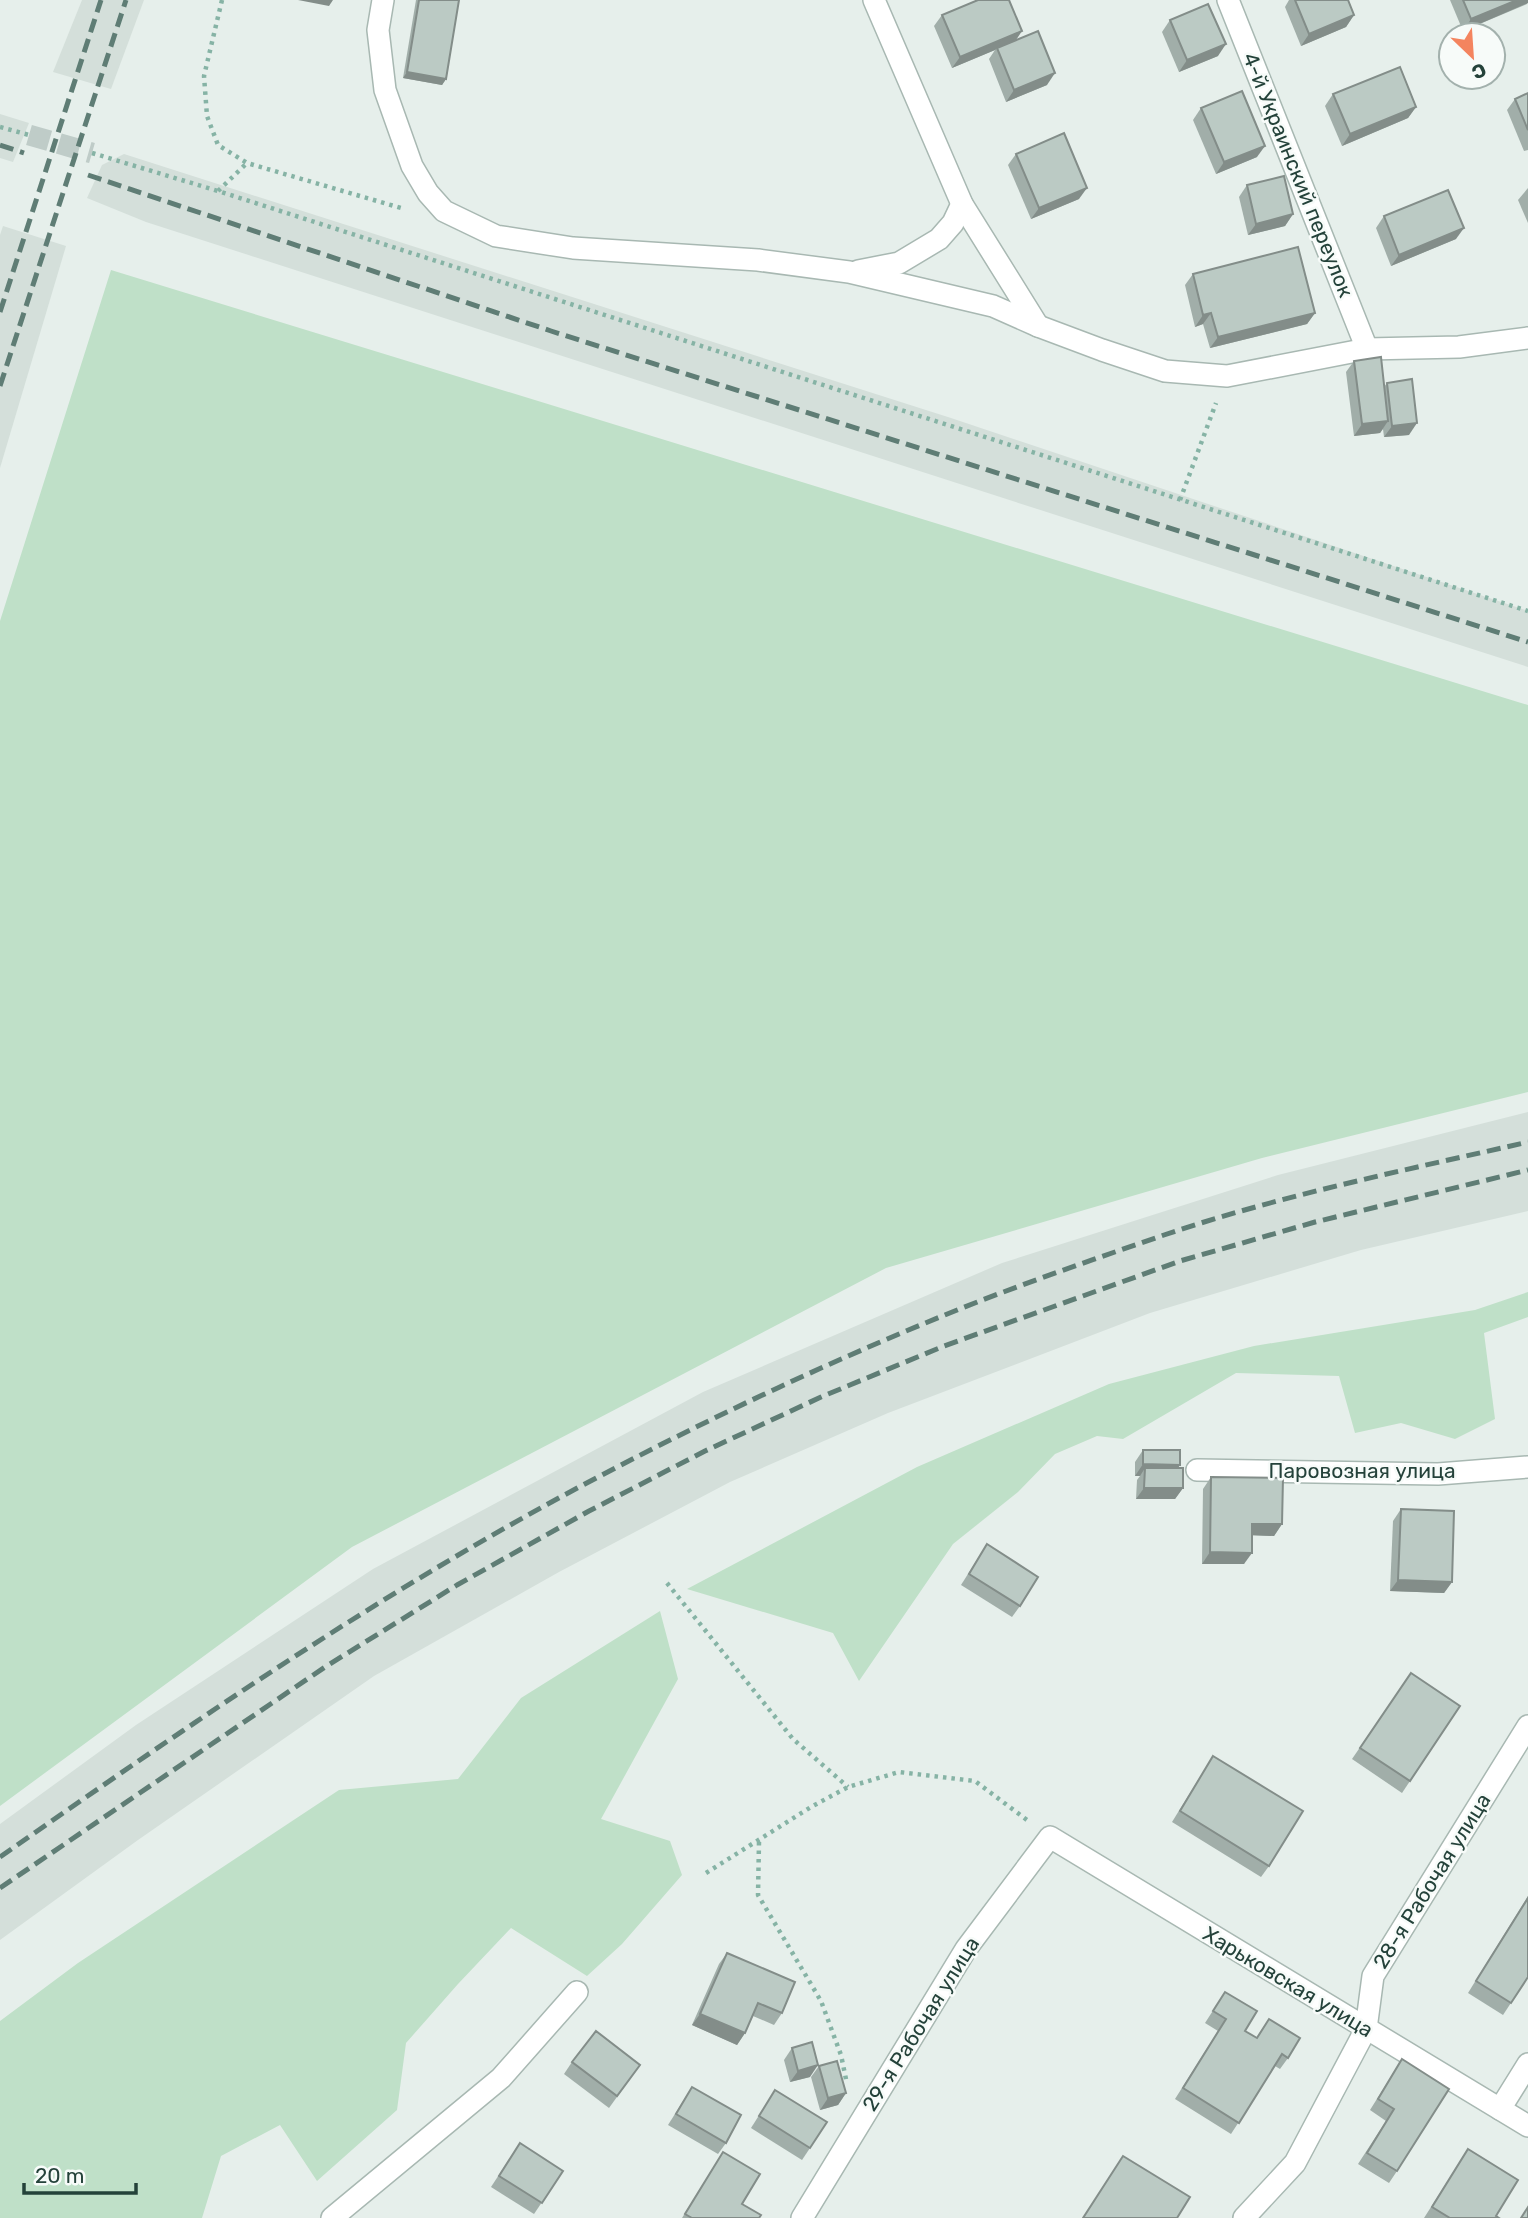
<svg xmlns="http://www.w3.org/2000/svg" width="1528" height="2218" font-family="Rubik,sans-serif">
  <rect width="100%" height="100%" fill="#e6efeb"/>
  <g fill="#d4dfda">
    <polygon points="82,0 144,0 111,89 53,72"/>
    <polygon points="0,114 29,123 13,162 0,158"/>
    <polygon points="124,154 951,418 1528,611 1528,667 146,222 87,198 102,165"/>
    <polygon points="3,226 66,246 0,468 0,235"/>
    <polygon points="1528,1112 1528,1211 1361,1250 1150,1313 888,1413 730,1482 559,1572 374,1676 138,1840 0,1940 0,1824 136,1725 373,1569 703,1392 1002,1263 1278,1175"/>
  </g>
  <g fill="#bfe0c8">
    <polygon points="111,270 1528,705 1528,1092 1262,1158 886,1268 352,1547 0,1806 0,621"/>
    <polygon points="1528,1292 1528,1317 1484,1333 1495,1419 1455,1439 1401,1423 1355,1433 1339,1376 1236,1373 1123,1439 1097,1436 1055,1454 1018,1492 953,1544 859,1681 833,1633 687,1589 917,1467 1109,1384 1254,1346 1475,1310"/>
    <polygon points="660,1611 678,1679 601,1819 670,1841 682,1875 622,1944 587,1976 511,1928 458,1984 406,2043 397,2110 317,2181 280,2125 221,2156 202,2218 0,2218 0,2021 78,1963 339,1790 458,1779 521,1698"/>
  </g>
  <g fill="none" stroke-linecap="round" stroke-linejoin="round">
    <polyline stroke="#bfccc8" stroke-width="21" stroke-dasharray="21 10" stroke-linecap="butt" points="29,135 92,153"/>
    <defs>
      <g id="minor">
        <polyline points="383,0 378,30 385,90 412,166 428,193 444,211 496,236 573,248 758,260 849,272 993,306 1038,326 1102,350 1165,371 1227,376 1367,349 1459,347 1528,338"/>
        <polyline points="874,0 962,204 1038,326"/>
        <polyline points="1228,0 1367,349"/>
        <polyline points="858,271 899,263 939,239 953,223 962,204"/>
        <polyline points="1197,1470 1438,1474 1528,1467"/>
        <polyline points="1500,2109 1528,2064"/>
        <polyline points="332,2218 501,2078 577,1992"/>
        <polyline points="802,2218 966,1949 1050,1837 1528,2126"/>
        <polyline points="1244,2218 1295,2163 1366,2029 1373,1976 1528,1726"/>
      </g>
    </defs>
    <use href="#minor" stroke="#a8b8b2" stroke-width="24"/>
    <g stroke="#86b3a5" stroke-width="4.5" stroke-dasharray="3.5 5" stroke-linecap="butt">
      <polyline points="222,0 204,76 207,116 218,145 247,163 401,208"/>
      <polyline points="0,127 29,135"/>
      <polyline points="92,153 218,191 1528,611"/>
      <polyline points="218,191 247,163"/>
      <polyline points="1180,500 1216,403"/>
      <polyline points="667,1583 793,1739 848,1787"/>
      <polyline points="759,1842 758,1895 821,2001 841,2055 847,2084"/>
      <polyline points="706,1873 811,1807 848,1787 899,1772 975,1781 1027,1820"/>
    </g>
    <use href="#minor" stroke="#fff" stroke-width="21"/>
    <g stroke="#5f7d75" stroke-width="5" stroke-dasharray="14 7" stroke-linecap="butt">
      <polyline points="0,145 24,153"/>
      <polyline points="88,175 551,331 1528,642"/>
      <polyline points="0,312 101,0"/>
      <polyline points="0,386 126,0"/>
      <path d="M0 1857C189 1725 380 1593 583 1485 694 1426 807 1372 923 1324 1001 1291 1083 1263 1164 1235 1282 1195 1406 1170 1528 1142"/>
      <polyline points="0,1888 325,1667 457,1585 589,1511 705,1451 821,1397 944,1346 1180,1261 1315,1222 1528,1170"/>
    </g>
  </g>
  <g fill="#a1aea9">
    <polygon points="416,0 459,0 446,79 442,85 403,78"/>
    <polygon points="1289,0 1348,0 1354,15 1346,27 1301,46 1285,7"/>
    <polygon points="1450,0 1528,0 1527,4 1463,31"/>
    <polygon points="942,15 1016,40 1047,85 1006,102 989,59 995,50 952,68 934,26"/>
    <polygon points="1170,20 1218,56 1179,72 1162,32"/>
    <polygon points="1528,93 1528,150 1524,151 1507,110 1515,99"/>
    <polygon points="1333,94 1416,107 1408,118 1342,146 1325,106"/>
    <polygon points="1201,108 1257,157 1216,174 1193,120"/>
    <polygon points="1016,154 1079,199 1031,219 1008,165"/>
    <polygon points="1247,185 1293,214 1285,226 1248,235 1239,197"/>
    <polygon points="1528,188 1528,223 1518,200"/>
    <polygon points="1384,216 1456,239 1391,266 1376,228"/>
    <polygon points="1193,274 1315,313 1307,324 1210,348 1203,324 1195,327 1185,285"/>
    <polygon points="1354,361 1384,387 1387,383 1409,435 1384,437 1383,429 1380,433 1354,436 1346,372"/>
    <polygon points="1143,1450 1180,1465 1178,1468 1183,1488 1175,1499 1136,1499 1137,1480 1140,1476 1135,1476 1135,1462"/>
    <polygon points="1211,1477 1282,1524 1274,1536 1252,1535 1244,1564 1202,1564 1203,1489"/>
    <polygon points="1401,1509 1452,1582 1444,1593 1390,1591 1393,1521"/>
    <polygon points="987,1544 1020,1606 1012,1617 961,1585"/>
    <polygon points="1411,1673 1460,1706 1402,1793 1352,1759"/>
    <polygon points="1213,1756 1269,1866 1261,1877 1172,1822"/>
    <polygon points="1528,1896 1528,1977 1503,2015 1468,1993"/>
    <polygon points="727,1953 782,2013 774,2025 753,2016 745,2033 737,2045 692,2025 719,1964"/>
    <polygon points="1225,1992 1245,2031 1256,2038 1269,2019 1288,2058 1280,2069 1275,2066 1231,2134 1175,2099 1218,2031 1205,2023"/>
    <polygon points="792,2048 810,2077 790,2082 784,2060"/>
    <polygon points="1402,2059 1397,2171 1389,2183 1358,2164 1386,2121 1370,2110"/>
    <polygon points="572,2062 640,2065 609,2108 564,2074"/>
    <polygon points="819,2066 846,2093 838,2105 820,2110 811,2077"/>
    <polygon points="692,2087 726,2143 718,2154 668,2125"/>
    <polygon points="775,2090 810,2148 802,2160 751,2128"/>
    <polygon points="1468,2149 1496,2216 1499,2218 1424,2218"/>
    <polygon points="723,2152 742,2204 759,2218 682,2218"/>
    <polygon points="512,2155 563,2171 534,2214 491,2187"/>
  </g>
  <g fill="#838d89">
    <polygon points="298,0 333,0 329,6"/>
    <polygon points="1517,0 1528,0 1528,3 1463,31 1471,19"/>
    <polygon points="1354,15 1346,27 1301,46 1309,34"/>
    <polygon points="1022,31 1014,43 997,48 995,50 952,68 960,57"/>
    <polygon points="1226,44 1218,56 1179,72 1187,60"/>
    <polygon points="407,72 446,79 442,85 403,78"/>
    <polygon points="1055,73 1047,85 1006,102 1014,90"/>
    <polygon points="1416,107 1408,118 1342,146 1350,134"/>
    <polygon points="1265,146 1257,157 1216,174 1224,162"/>
    <polygon points="1087,188 1079,199 1031,219 1039,208"/>
    <polygon points="1293,214 1285,226 1248,235 1256,224"/>
    <polygon points="1464,228 1456,239 1391,266 1399,255"/>
    <polygon points="1211,313 1203,324 1195,327 1203,315"/>
    <polygon points="1315,313 1307,324 1210,348 1218,337"/>
    <polygon points="1388,421 1380,433 1354,436 1362,424"/>
    <polygon points="1417,423 1409,435 1384,437 1392,426"/>
    <polygon points="1143,1464 1180,1465 1172,1476 1145,1468 1140,1476 1135,1476"/>
    <polygon points="1144,1488 1183,1488 1175,1499 1136,1499"/>
    <polygon points="1252,1524 1282,1524 1274,1536 1244,1535"/>
    <polygon points="1210,1552 1252,1553 1244,1564 1202,1564"/>
    <polygon points="1398,1580 1452,1582 1444,1593 1390,1591"/>
    <polygon points="700,2014 745,2033 737,2045 692,2025"/>
    <polygon points="818,2065 810,2077 790,2082 798,2071"/>
    <polygon points="846,2093 838,2105 820,2110 828,2098"/>
  </g>
  <g fill="#bbcac4" stroke="#838d89" stroke-width="2">
    <polygon points="419,0 459,0 446,79 407,72"/>
    <polygon points="978,0 1009,0 1022,31 960,57 942,15"/>
    <polygon points="1295,0 1348,0 1354,15 1309,34"/>
    <polygon points="1463,0 1517,0 1471,19"/>
    <polygon points="1208,4 1226,44 1187,60 1170,20"/>
    <polygon points="1038,31 1055,73 1014,90 997,48"/>
    <polygon points="1400,67 1416,107 1350,134 1333,94"/>
    <polygon points="1242,91 1265,146 1224,162 1201,108"/>
    <polygon points="1528,93 1528,130 1515,99"/>
    <polygon points="1064,133 1087,188 1039,208 1016,154"/>
    <polygon points="1284,176 1293,214 1256,224 1247,185"/>
    <polygon points="1448,190 1464,228 1399,255 1384,216"/>
    <polygon points="1298,247 1315,313 1218,337 1211,313 1203,315 1193,274"/>
    <polygon points="1381,357 1388,421 1362,424 1354,361"/>
    <polygon points="1412,379 1417,423 1392,426 1387,383"/>
    <polygon points="1143,1450 1180,1450 1180,1465 1143,1464"/>
    <polygon points="1145,1468 1183,1468 1183,1488 1144,1488"/>
    <polygon points="1211,1477 1283,1478 1282,1524 1252,1524 1252,1553 1210,1552"/>
    <polygon points="1401,1509 1454,1511 1452,1582 1398,1580"/>
    <polygon points="987,1544 1038,1577 1020,1606 969,1574"/>
    <polygon points="1411,1673 1460,1706 1410,1781 1360,1748"/>
    <polygon points="1213,1756 1303,1811 1269,1866 1180,1811"/>
    <polygon points="1528,1898 1528,1977 1511,2003 1476,1981"/>
    <polygon points="727,1953 795,1982 782,2013 758,2003 745,2033 700,2014"/>
    <polygon points="1225,1992 1257,2011 1245,2031 1257,2038 1269,2019 1300,2038 1288,2058 1282,2054 1239,2123 1183,2088 1226,2019 1213,2011"/>
    <polygon points="596,2031 640,2065 617,2096 572,2062"/>
    <polygon points="812,2042 818,2065 798,2071 792,2048"/>
    <polygon points="1402,2059 1449,2089 1397,2171 1367,2153 1394,2109 1378,2099"/>
    <polygon points="837,2061 846,2093 828,2098 819,2066"/>
    <polygon points="692,2087 741,2115 726,2143 676,2114"/>
    <polygon points="775,2090 827,2122 810,2148 759,2116"/>
    <polygon points="520,2143 563,2171 542,2203 499,2176"/>
    <polygon points="1468,2149 1518,2180 1496,2216 1499,2218 1450,2218 1432,2207"/>
    <polygon points="723,2152 760,2174 742,2204 761,2215 759,2218 692,2218 685,2214"/>
    <polygon points="1123,2156 1190,2197 1177,2218 1083,2218"/>
    <polygon points="1528,2207 1528,2218 1521,2218"/>
  </g>
  <g text-anchor="middle" stroke-width="5" stroke-linejoin="round" paint-order="stroke">
    <g font-size="21" fill="#24423a" stroke="#f7fbf9">
      <text transform="translate(1298 175) rotate(68)" y="7">4-й Украинский переулок</text>
      <text x="1362" y="1478">Паровозная улица</text>
      <text transform="translate(1432 1881) rotate(-58)" y="7">28-я Рабочая улица</text>
      <text transform="translate(1288 1982) rotate(31)" y="7">Харьковская улица</text>
      <text transform="translate(921 2024) rotate(-58)" y="7">29-я Рабочая улица</text>
    </g>
  </g>
  <g transform="translate(1472 56) rotate(155)"><circle r="33" fill="#f7fbf9" stroke="#a3b1ad" stroke-width="2"/>
  <path d="M0-5L12 26L0 18L-12 26Z" fill="#f4845f"/>
  <text y="-10" font-size="19" font-weight="bold" text-anchor="middle" fill="#24423a">С</text>
  </g>
  <path d="M24 2183v10h112v-10" fill="none" stroke="#24423a" stroke-width="3.5"/>
  <text x="35" y="2183" font-size="21" fill="#24423a" stroke="#f7fbf9" stroke-width="5" paint-order="stroke">20 m</text>
</svg>
